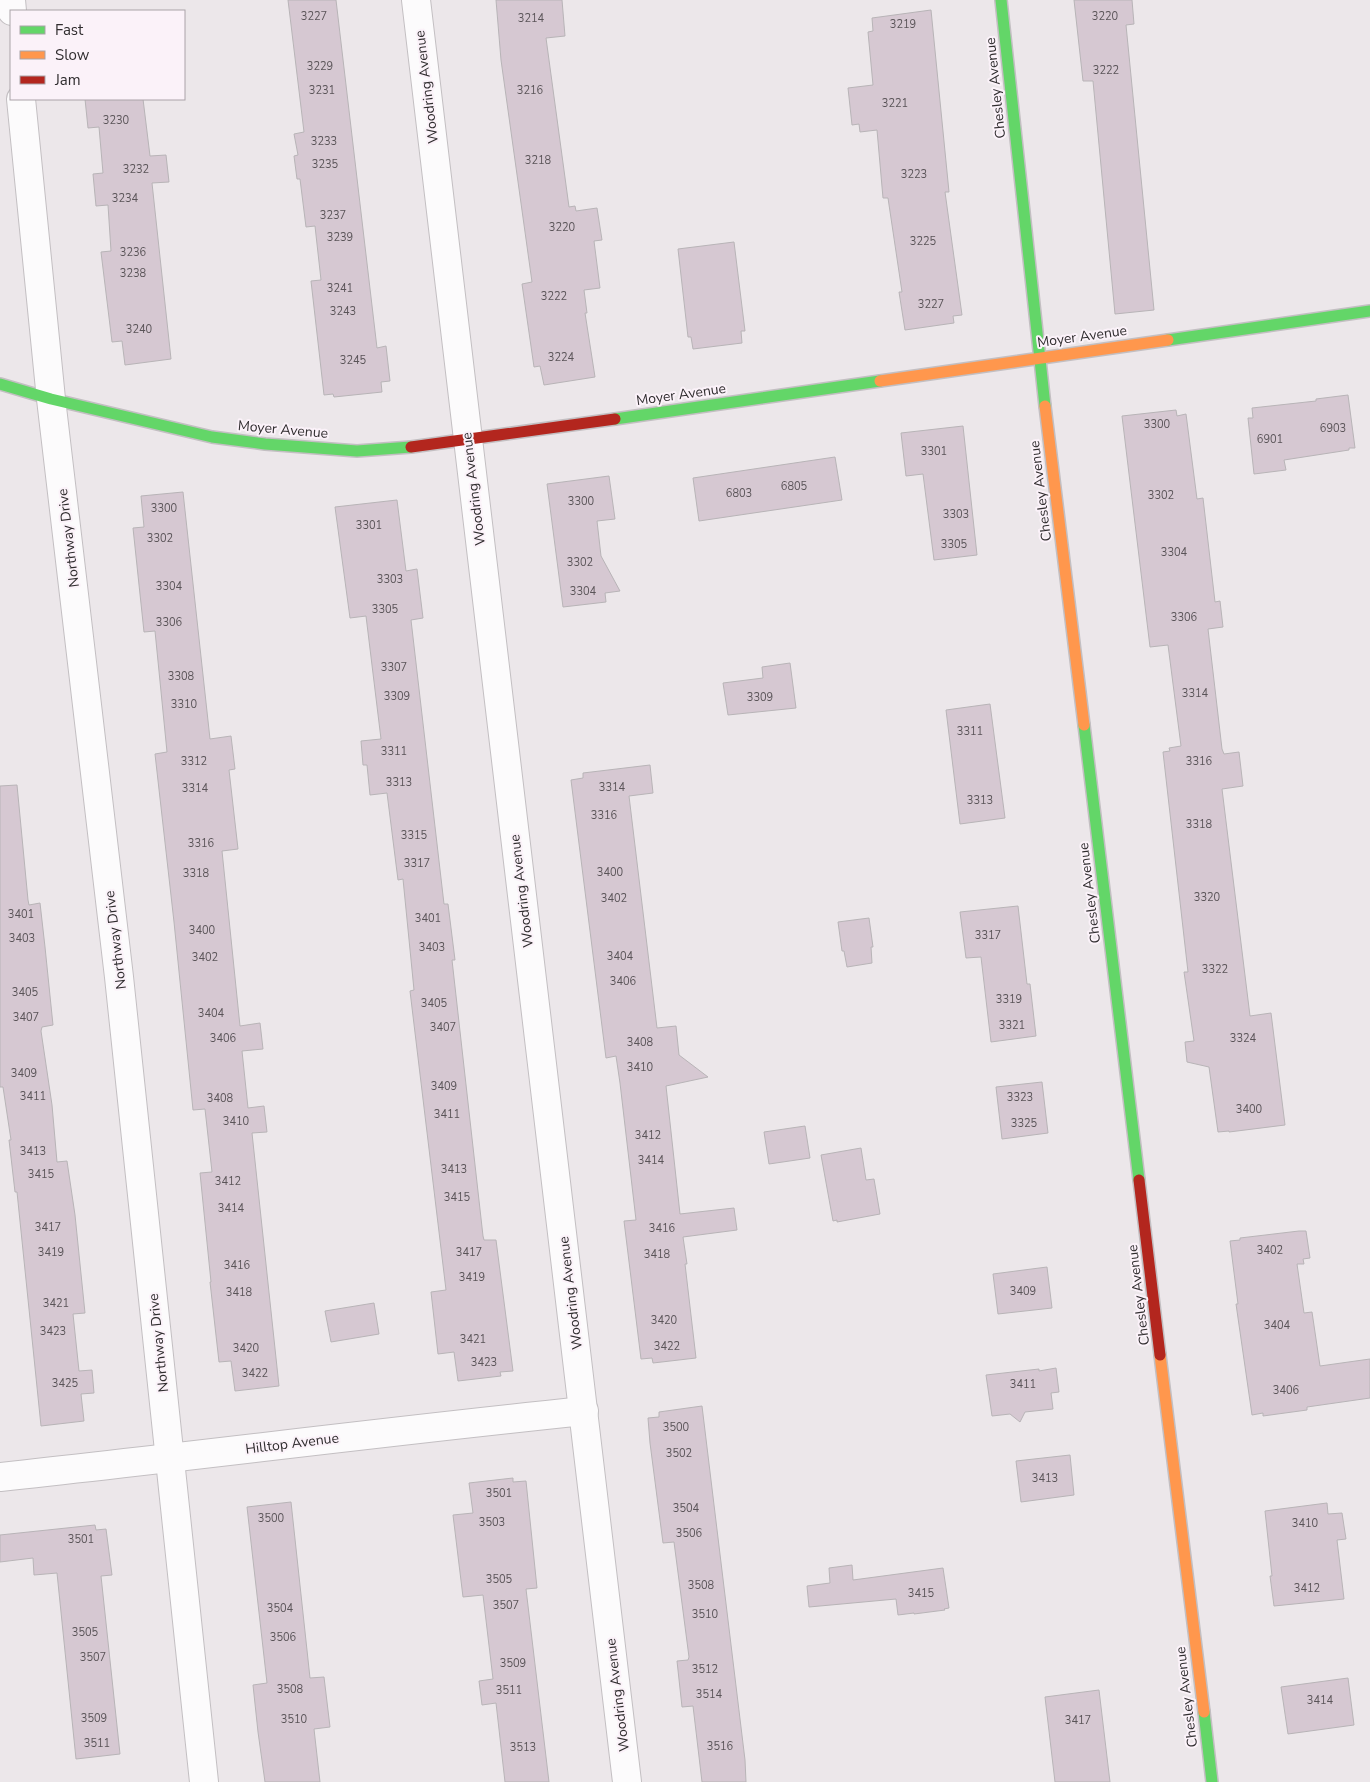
<svg xmlns="http://www.w3.org/2000/svg" width="1370" height="1782" font-family="'Nunito Sans',sans-serif">
  <rect width="100%" height="100%" fill="#ece7ea"/>
  <g fill="#d6c8d2" stroke="#b8b4b7">
    <polygon points="288,0 336,0 377,348 386,346 390,381 381,382 382,392 334,397 333,394 324,395 311,281 321,280 315,226 306,227 300,179 297,179 294,156 298,155 294,134 304,132"/>
    <polygon points="496,0 562,0 565,36 546,38 569,207 575,206 576,211 597,208 602,240 594,241 600,288 584,290 587,313 585,313 595,377 544,385 540,366 534,367 522,284 532,282 501,60"/>
    <polygon points="1074,0 1132,0 1134,24 1126,25 1154,310 1115,314 1093,81 1083,81"/>
    <polygon points="931,10 949,192 945,192 962,315 953,316 954,323 905,330 899,292 902,292 888,198 883,198 877,130 860,132 859,124 852,125 848,88 873,85 868,32 873,31 872,18"/>
    <polygon points="85,99 143,99 150,156 166,155 169,182 152,183 171,359 125,365 122,341 112,342 101,252 111,251 108,205 96,206 93,174 103,173 99,127 88,128"/>
    <polygon points="734,242 745,331 741,331 742,343 693,349 691,337 688,337 678,249"/>
    <polygon points="1348,395 1355,448 1349,448 1349,450 1284,460 1286,470 1254,474 1248,418 1253,418 1252,408 1316,401 1316,399"/>
    <polygon points="1176,410 1177,416 1186,414 1197,499 1203,498 1215,602 1220,601 1223,627 1208,629 1222,749 1224,754 1239,752 1243,786 1222,789 1250,1016 1271,1013 1285,1125 1229,1132 1229,1131 1218,1132 1209,1067 1187,1062 1185,1042 1194,1041 1184,972 1188,972 1163,752 1170,751 1169,748 1181,746 1168,645 1150,647 1122,416"/>
    <polygon points="963,426 977,555 934,560 923,474 906,476 901,433"/>
    <polygon points="835,457 842,500 699,521 693,478"/>
    <polygon points="609,476 615,519 597,521 601,556 620,591 605,593 606,602 563,607 547,484"/>
    <polygon points="183,492 210,739 231,736 235,769 229,770 238,849 222,851 240,1026 260,1023 263,1049 242,1051 248,1108 264,1106 267,1132 252,1133 279,1386 235,1391 231,1361 219,1362 210,1282 211,1282 200,1173 212,1172 205,1109 193,1110 174,922 155,754 167,752 155,631 144,632 133,528 144,527 141,496"/>
    <polygon points="397,500 406,571 417,569 423,618 411,620 444,904 448,904 455,960 452,960 483,1236 484,1240 496,1240 513,1371 500,1372 501,1376 458,1381 454,1352 438,1354 431,1292 446,1290 410,991 414,990 403,879 398,880 387,793 370,795 367,765 363,765 361,741 381,739 366,616 350,618 335,507"/>
    <polygon points="790,663 796,708 728,715 723,683 763,678 762,667"/>
    <polygon points="990,704 1005,818 960,824 946,710"/>
    <polygon points="650,765 653,793 629,796 657,1028 676,1026 679,1055 708,1077 666,1086 680,1214 734,1208 737,1230 683,1237 687,1264 685,1264 696,1358 653,1363 652,1358 641,1359 624,1221 636,1220 620,1083 616,1056 606,1058 571,780 583,778 583,773"/>
    <polygon points="17,785 28,900 29,905 40,903 45,947 53,1025 42,1027 41,1031 52,1105 57,1162 67,1161 75,1215 85,1313 73,1314 79,1371 92,1370 94,1393 81,1394 84,1421 41,1426 17,1192 15,1192 9,1140 11,1140 3,1087 0,1087 0,786"/>
    <polygon points="1018,906 1027,984 1030,984 1036,1036 991,1042 981,957 966,958 960,912"/>
    <polygon points="869,918 873,947 871,947 872,963 847,967 844,951 842,951 838,922"/>
    <polygon points="1042,1082 1048,1133 1002,1139 996,1087"/>
    <polygon points="805,1126 810,1158 769,1164 764,1132"/>
    <polygon points="861,1148 866,1180 874,1179 880,1214 837,1222 837,1220 833,1221 821,1155"/>
    <polygon points="1299,1231 1306,1231 1310,1258 1303,1259 1304,1264 1297,1264 1304,1313 1312,1312 1320,1366 1370,1359 1370,1398 1307,1407 1307,1410 1263,1416 1263,1413 1252,1415 1236,1304 1238,1304 1230,1241 1240,1240 1240,1238"/>
    <polygon points="1047,1267 1052,1308 998,1314 993,1274"/>
    <polygon points="374,1303 379,1334 331,1342 325,1311"/>
    <polygon points="1056,1368 1059,1392 1051,1393 1053,1409 1025,1412 1020,1422 1010,1414 992,1416 986,1375 1039,1369 1039,1371"/>
    <polygon points="702,1406 745,1760 746,1782 702,1782 693,1706 682,1707 677,1661 688,1660 689,1657 674,1542 663,1543 650,1443 648,1418 659,1417 659,1412"/>
    <polygon points="1070,1455 1074,1495 1021,1502 1016,1461"/>
    <polygon points="513,1478 513,1482 526,1481 537,1588 526,1589 549,1782 505,1782 496,1703 482,1705 479,1681 493,1679 483,1595 463,1597 453,1515 473,1513 469,1483"/>
    <polygon points="291,1502 310,1678 324,1677 330,1727 314,1729 320,1782 265,1782 258,1732 253,1685 267,1683 247,1507"/>
    <polygon points="1327,1503 1328,1514 1342,1513 1346,1539 1337,1540 1344,1599 1274,1606 1270,1576 1272,1576 1265,1511"/>
    <polygon points="95,1525 96,1530 106,1529 112,1575 101,1576 120,1754 76,1759 57,1573 34,1575 33,1558 0,1562 0,1535"/>
    <polygon points="852,1565 853,1580 943,1568 949,1608 944,1609 945,1610 914,1614 914,1613 898,1615 896,1599 809,1607 807,1586 830,1583 829,1568"/>
    <polygon points="1348,1678 1354,1725 1288,1734 1281,1687"/>
    <polygon points="1099,1690 1110,1782 1055,1782 1045,1697"/>
  </g>
  <g fill="none" stroke-linecap="round" stroke-linejoin="round">
    <defs>
      <g id="street">
        <polyline points="11,0 12,11"/>
        <polyline points="416,0 627,1782"/>
        <polyline points="21,99 51,399 119,977 204,1782"/>
        <path d="M0 1477C195 1456 389 1431 584 1411"/>
      </g>
      <g id="fast">
        <polyline points="1001,0 1045,406"/>
        <polyline points="1168,340 1370,311"/>
        <polyline points="0,384 51,399 212,437 265,444 357,451 411,447"/>
        <polyline points="615,419 880,381"/>
        <polyline points="1084,725 1139,1180"/>
        <polyline points="1204,1712 1212,1782"/>
      </g>
      <g id="slow">
        <polyline points="880,381 1168,340"/>
        <polyline points="1045,406 1084,725"/>
        <polyline points="1160,1355 1204,1712"/>
      </g>
      <g id="jam">
        <polyline points="411,447 615,419"/>
        <polyline points="1139,1180 1160,1355"/>
      </g>
    </defs>
    <use href="#street" stroke="#c3bfc2" stroke-width="30"/>
    <use href="#fast" stroke="#c3bfc2" stroke-width="14"/>
    <use href="#slow" stroke="#c3bfc2" stroke-width="14"/>
    <use href="#jam" stroke="#c3bfc2" stroke-width="14"/>
    <use href="#street" stroke="#fcfbfc" stroke-width="28"/>
    <use href="#fast" stroke="#63d668" stroke-width="11"/>
    <use href="#slow" stroke="#ff974d" stroke-width="11"/>
    <use href="#jam" stroke="#b3261e" stroke-width="11"/>
  </g>
  <g text-anchor="middle" stroke-width="4" stroke-linejoin="round" paint-order="stroke">
    <g font-size="11" fill="#5a5458">
      <text x="314" y="20">3227</text>
      <text x="1105" y="20">3220</text>
      <text x="531" y="22">3214</text>
      <text x="903" y="28">3219</text>
      <text x="320" y="70">3229</text>
      <text x="1106" y="74">3222</text>
      <text x="322" y="94">3231</text>
      <text x="530" y="94">3216</text>
      <text x="895" y="107">3221</text>
      <text x="116" y="124">3230</text>
      <text x="324" y="145">3233</text>
      <text x="538" y="164">3218</text>
      <text x="325" y="168">3235</text>
      <text x="136" y="173">3232</text>
      <text x="914" y="178">3223</text>
      <text x="125" y="202">3234</text>
      <text x="333" y="219">3237</text>
      <text x="562" y="231">3220</text>
      <text x="340" y="241">3239</text>
      <text x="923" y="245">3225</text>
      <text x="133" y="256">3236</text>
      <text x="133" y="277">3238</text>
      <text x="340" y="292">3241</text>
      <text x="554" y="300">3222</text>
      <text x="931" y="308">3227</text>
      <text x="343" y="315">3243</text>
      <text x="139" y="333">3240</text>
      <text x="561" y="361">3224</text>
      <text x="353" y="364">3245</text>
      <text x="1157" y="428">3300</text>
      <text x="1333" y="432">6903</text>
      <text x="1270" y="443">6901</text>
      <text x="934" y="455">3301</text>
      <text x="794" y="490">6805</text>
      <text x="739" y="497">6803</text>
      <text x="1161" y="499">3302</text>
      <text x="581" y="505">3300</text>
      <text x="164" y="512">3300</text>
      <text x="956" y="518">3303</text>
      <text x="369" y="529">3301</text>
      <text x="160" y="542">3302</text>
      <text x="954" y="548">3305</text>
      <text x="1174" y="556">3304</text>
      <text x="580" y="566">3302</text>
      <text x="390" y="583">3303</text>
      <text x="169" y="590">3304</text>
      <text x="583" y="595">3304</text>
      <text x="385" y="613">3305</text>
      <text x="1184" y="621">3306</text>
      <text x="169" y="626">3306</text>
      <text x="394" y="671">3307</text>
      <text x="181" y="680">3308</text>
      <text x="1195" y="697">3314</text>
      <text x="397" y="700">3309</text>
      <text x="760" y="701">3309</text>
      <text x="184" y="708">3310</text>
      <text x="970" y="735">3311</text>
      <text x="394" y="755">3311</text>
      <text x="194" y="765">3312</text>
      <text x="1199" y="765">3316</text>
      <text x="399" y="786">3313</text>
      <text x="612" y="791">3314</text>
      <text x="195" y="792">3314</text>
      <text x="980" y="804">3313</text>
      <text x="604" y="819">3316</text>
      <text x="1199" y="828">3318</text>
      <text x="414" y="839">3315</text>
      <text x="201" y="847">3316</text>
      <text x="417" y="867">3317</text>
      <text x="610" y="876">3400</text>
      <text x="196" y="877">3318</text>
      <text x="1207" y="901">3320</text>
      <text x="614" y="902">3402</text>
      <text x="21" y="918">3401</text>
      <text x="428" y="922">3401</text>
      <text x="202" y="934">3400</text>
      <text x="988" y="939">3317</text>
      <text x="22" y="942">3403</text>
      <text x="432" y="951">3403</text>
      <text x="620" y="960">3404</text>
      <text x="205" y="961">3402</text>
      <text x="1215" y="973">3322</text>
      <text x="623" y="985">3406</text>
      <text x="25" y="996">3405</text>
      <text x="1009" y="1003">3319</text>
      <text x="434" y="1007">3405</text>
      <text x="211" y="1017">3404</text>
      <text x="26" y="1021">3407</text>
      <text x="1012" y="1029">3321</text>
      <text x="443" y="1031">3407</text>
      <text x="223" y="1042">3406</text>
      <text x="1243" y="1042">3324</text>
      <text x="640" y="1046">3408</text>
      <text x="640" y="1071">3410</text>
      <text x="24" y="1077">3409</text>
      <text x="444" y="1090">3409</text>
      <text x="33" y="1100">3411</text>
      <text x="1020" y="1101">3323</text>
      <text x="220" y="1102">3408</text>
      <text x="1249" y="1113">3400</text>
      <text x="447" y="1118">3411</text>
      <text x="236" y="1125">3410</text>
      <text x="1024" y="1127">3325</text>
      <text x="648" y="1139">3412</text>
      <text x="33" y="1155">3413</text>
      <text x="651" y="1164">3414</text>
      <text x="454" y="1173">3413</text>
      <text x="41" y="1178">3415</text>
      <text x="228" y="1185">3412</text>
      <text x="457" y="1201">3415</text>
      <text x="231" y="1212">3414</text>
      <text x="48" y="1231">3417</text>
      <text x="662" y="1232">3416</text>
      <text x="1270" y="1254">3402</text>
      <text x="51" y="1256">3419</text>
      <text x="469" y="1256">3417</text>
      <text x="657" y="1258">3418</text>
      <text x="237" y="1269">3416</text>
      <text x="472" y="1281">3419</text>
      <text x="1023" y="1295">3409</text>
      <text x="239" y="1296">3418</text>
      <text x="56" y="1307">3421</text>
      <text x="664" y="1324">3420</text>
      <text x="1277" y="1329">3404</text>
      <text x="53" y="1335">3423</text>
      <text x="473" y="1343">3421</text>
      <text x="667" y="1350">3422</text>
      <text x="246" y="1352">3420</text>
      <text x="484" y="1366">3423</text>
      <text x="255" y="1377">3422</text>
      <text x="65" y="1387">3425</text>
      <text x="1023" y="1388">3411</text>
      <text x="1286" y="1394">3406</text>
      <text x="676" y="1431">3500</text>
      <text x="679" y="1457">3502</text>
      <text x="1045" y="1482">3413</text>
      <text x="499" y="1497">3501</text>
      <text x="686" y="1512">3504</text>
      <text x="271" y="1522">3500</text>
      <text x="492" y="1526">3503</text>
      <text x="1305" y="1527">3410</text>
      <text x="689" y="1537">3506</text>
      <text x="81" y="1543">3501</text>
      <text x="499" y="1583">3505</text>
      <text x="701" y="1589">3508</text>
      <text x="1307" y="1592">3412</text>
      <text x="921" y="1597">3415</text>
      <text x="506" y="1609">3507</text>
      <text x="280" y="1612">3504</text>
      <text x="705" y="1618">3510</text>
      <text x="85" y="1636">3505</text>
      <text x="283" y="1641">3506</text>
      <text x="93" y="1661">3507</text>
      <text x="513" y="1667">3509</text>
      <text x="705" y="1673">3512</text>
      <text x="290" y="1693">3508</text>
      <text x="509" y="1694">3511</text>
      <text x="709" y="1698">3514</text>
      <text x="1320" y="1704">3414</text>
      <text x="94" y="1722">3509</text>
      <text x="294" y="1723">3510</text>
      <text x="1078" y="1724">3417</text>
      <text x="97" y="1747">3511</text>
      <text x="720" y="1750">3516</text>
      <text x="523" y="1751">3513</text>
    </g>
    <g font-size="14" fill="#302d2f" stroke="#fbf2f9">
      <text transform="translate(426 87) rotate(-97)" y="5">Woodring Avenue</text>
      <text transform="translate(995 88) rotate(-96)" y="5">Chesley Avenue</text>
      <text transform="translate(1082 336) rotate(-8)" y="5">Moyer Avenue</text>
      <text transform="translate(681 394) rotate(-8)" y="5">Moyer Avenue</text>
      <text transform="translate(283 429) rotate(5)" y="5">Moyer Avenue</text>
      <text transform="translate(473 489) rotate(-97)" y="5">Woodring Avenue</text>
      <text transform="translate(1040 491) rotate(-97)" y="5">Chesley Avenue</text>
      <text transform="translate(68 538) rotate(-97)" y="5">Northway Drive</text>
      <text transform="translate(521 891) rotate(-97)" y="5">Woodring Avenue</text>
      <text transform="translate(1089 893) rotate(-97)" y="5">Chesley Avenue</text>
      <text transform="translate(115 940) rotate(-97)" y="5">Northway Drive</text>
      <text transform="translate(570 1293) rotate(-97)" y="5">Woodring Avenue</text>
      <text transform="translate(1138 1295) rotate(-97)" y="5">Chesley Avenue</text>
      <text transform="translate(158 1343) rotate(-96)" y="5">Northway Drive</text>
      <text transform="translate(292 1443) rotate(-7)" y="5">Hilltop Avenue</text>
      <text transform="translate(617 1695) rotate(-97)" y="5">Woodring Avenue</text>
      <text transform="translate(1186 1697) rotate(-97)" y="5">Chesley Avenue</text>
    </g>
  </g>
  <rect x="10" y="10" width="175" height="90" fill="#fbf2f9" stroke="#aaa3a8"/>
  <rect x="20" y="26" width="25" height="8" fill="#63d668" stroke="#aaa3a8"/>
  <text x="55" y="35" font-size="15" fill="#302d2f">Fast</text>
  <rect x="20" y="51" width="25" height="8" fill="#ff974d" stroke="#aaa3a8"/>
  <text x="55" y="60" font-size="15" fill="#302d2f">Slow</text>
  <rect x="20" y="76" width="25" height="8" fill="#b3261e" stroke="#aaa3a8"/>
  <text x="55" y="85" font-size="15" fill="#302d2f">Jam</text>
</svg>
